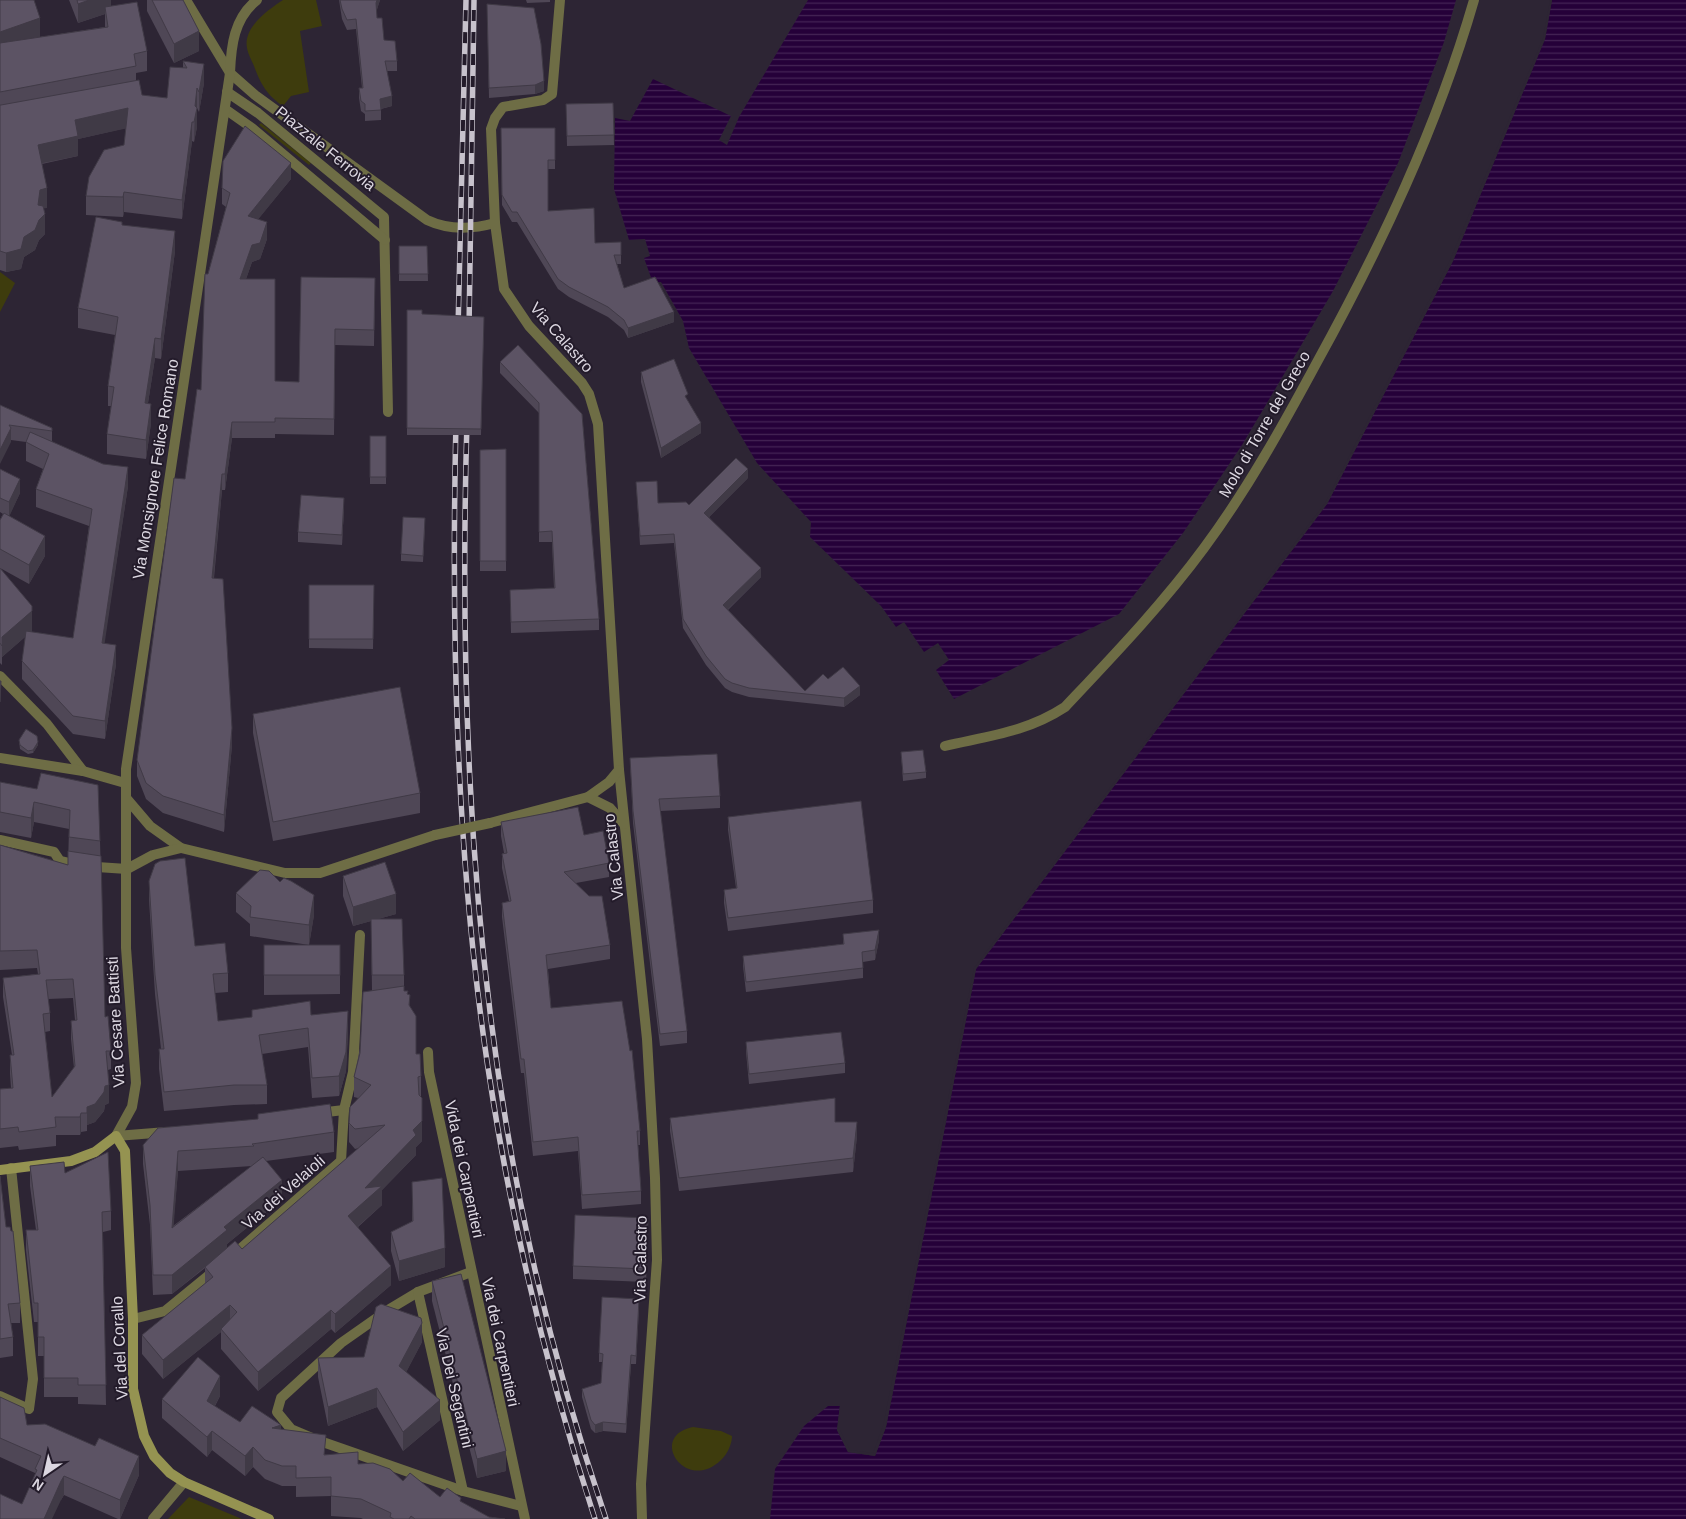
<svg xmlns="http://www.w3.org/2000/svg" width="1686" height="1519" font-family="Helvetica,sans-serif">
  <defs>
    <pattern id="water-rules" width="6" height="5" patternUnits="userSpaceOnUse" patternTransform="scale(1.25)"><rect width="6" height="5" fill="#250039"/><path d="M0 2.5h6" fill="none" stroke="#442455"/></pattern>
  </defs>
  <rect width="100%" height="100%" fill="#2d2534"/>
  <g fill="#3e3c0d">
    <path d="M283 0H316L322 26 300 31 309 92 291 96 283 106C267 95 261 85 254 66 252 61 248 54 247 48 243 27 268 10 283 0Z"/>
    <polygon points="261,123 311,163 309,165 259,125"/>
    <polygon points="0,272 15,283 0,312"/>
    <path d="M693 1427 721 1431 732 1436C732 1444 727 1455 721 1460 686 1494 647 1436 693 1427Z"/>
    <polygon points="189,1497 242,1519 168,1519"/>
  </g>
  <g fill="url(#water-rules)">
    <polygon points="808,0 1456,0 1444,42 1398,163 1333,291 1296,354 1242,445 1183,533 1119,614 954,699 936,670 949,660 938,643 924,652 904,622 896,627 881,606 810,537 811,522 757,463 689,348 683,321 661,282 653,283 644,258 650,256 645,239 629,240 614,189 615,118 630,121 653,79 731,116 719,140 727,145 739,117"/>
    <polygon points="1552,0 1686,0 1686,1519 770,1519 775,1469 804,1426 828,1406 840,1406 837,1430 848,1452 875,1456 886,1427 976,969 1327,504 1453,261 1545,39"/>
  </g>
  <polygon fill="#2d2534" points="1550,0 1552,0 1545,39 1453,261 1327,504 976,969 886,1427 875,1456 848,1452 837,1430 840,1404 840,1430 850,1450 873,1453 883,1426 974,968 1325,503 1450,260 1543,38"/>
  <g fill="none" stroke-linecap="round" stroke-linejoin="round">
    <g stroke="#6e6d45" stroke-width="10">
      <path d="M186 0 230 73 255 95 427 220C448 230 473 229 495 223"/>
      <polyline points="560,0 552,94 543,100 503,107 495,118 491,129 495,223 504,289 529,326 582,383 589,394 598,424 619,770 647,1039 655,1178 657,1260 641,1484 642,1519"/>
      <polyline points="227,92 258,113 384,217 388,412"/>
      <polyline points="225,109 252,128 385,240"/>
      <polyline points="0,676 47,724 83,771"/>
      <path d="M945 746C988 736 1027 732 1065 707 1113 656 1162 605 1204 548 1247 490 1282 427 1316 364 1380 248 1437 128 1474 0"/>
      <polyline points="0,758 83,771 125,783"/>
      <polyline points="588,797 610,808 624,824"/>
      <polyline points="127,799 150,826 181,848 285,873 320,873 435,835"/>
      <polyline points="490,823 588,797 609,782 619,770"/>
      <polyline points="0,840 54,852 60,861 82,866 127,869"/>
      <polyline points="127,869 153,855 181,848"/>
      <polyline points="428,1052 429,1072 525,1519"/>
      <polyline points="318,1113 344,1110"/>
      <path d="M116 1136 132 1107 136 1083 126 948V769L230 73C231 46 234 18 257 0"/>
      <polyline points="116,1136 167,1132"/>
      <polyline points="231,1257 341,1161 344,1110 353,1072 360,935"/>
      <polyline points="471,1272 418,1292 388,1310 341,1343 281,1398 277,1412 291,1429 317,1440 463,1491 521,1506"/>
      <polyline points="418,1292 463,1491"/>
      <polyline points="133,1319 165,1311 214,1271"/>
      <polyline points="0,1396 29,1409 33,1379 11,1168"/>
      <polyline points="153,1519 184,1482"/>
    </g>
    <polyline stroke="#959351" stroke-width="10" points="0,1170 71,1161 95,1152 116,1136 125,1151 133,1319 133,1389 144,1436 154,1456 170,1473 184,1482 269,1519"/>
    <defs>
      <g id="rail">
        <polyline points="458,329 466,0"/>
        <polyline points="469,329 474,0"/>
        <path d="M456 421C451 637 456 855 488 1068 511 1221 547 1372 595 1519"/>
        <path d="M467 421C460 658 468 896 507 1129 529 1261 563 1392 606 1519"/>
      </g>
    </defs>
    <use href="#rail" stroke="#c7c2cc" stroke-width="5.5"/>
    <use href="#rail" stroke="#231b2a" stroke-width="4" stroke-dasharray="11" stroke-linecap="butt"/>
    <polyline stroke="#6e6d45" stroke-width="10" points="435,835 490,823"/>
  </g>
  <g fill="#4f4756" fill-rule="evenodd">
    <polygon points="0,0 40,37 105,27 105,14 78,23 69,0 111,0 111,6 147,51 147,71 136,73 136,80 142,95 167,98 183,68 183,61 204,83 199,112 197,108 197,127 194,142 192,141 182,219 124,212 123,217 86,215 86,196 124,145 126,128 78,139 78,156 42,164 47,208 44,208 45,234 39,240 35,250 24,257 21,269 6,272 0,270"/>
    <polygon points="147,0 183,0 199,51 174,63 147,11"/>
    <polygon points="339,0 380,0 376,12 377,18 384,40 397,61 397,71 387,71 392,106 381,109 381,120 365,121 365,114 361,111 359,98 359,88 362,88 356,29 347,30 342,19"/>
    <polygon points="526,0 550,0 550,2 527,3"/>
    <polygon points="487,4 544,91 535,94 489,98"/>
    <polygon points="613,103 614,145 567,146 566,104"/>
    <polygon points="501,128 555,128 555,169 548,169 548,211 595,243 621,242 621,264 617,264 624,288 674,322 628,338 624,330 608,317 569,297 558,289 517,222 512,222 502,205"/>
    <polygon points="291,179 258,219 267,239 260,259 252,262 246,279 275,381 299,382 301,277 375,278 374,346 335,345 334,435 275,434 275,438 232,438 225,490 222,490 214,578 232,745 224,832 163,813 146,799 137,776 137,760 201,390 208,274 226,207 222,204 222,188"/>
    <polygon points="122,225 175,251 161,359 155,358 148,403 151,423 146,459 107,454 107,434 111,406 108,406 108,386 115,335 78,328 78,308"/>
    <polygon points="399,246 427,246 428,281 399,281"/>
    <polygon points="407,310 422,314 484,317 481,435 407,435"/>
    <polygon points="500,362 582,414 599,619 599,630 511,633 510,590 554,588 552,542 539,542 539,413 500,373"/>
    <polygon points="641,372 688,401 701,433 661,458 641,382"/>
    <polygon points="0,405 52,428 52,442 128,486 104,643 116,664 105,739 73,734 22,679 22,661 26,636 2,657 2,665 0,663 0,568 32,631 31,632 73,638 89,526 36,507 36,489 43,469 26,461 26,442 11,440 11,442"/>
    <rect x="370" y="436" width="16" height="48"/>
    <polygon points="506,449 506,571 480,571 480,450"/>
    <polygon points="0,469 20,493 9,516 45,556 29,584 0,568 0,520 3,514 0,512"/>
    <polygon points="748,478 709,517 761,577 728,610 805,691 828,679 860,695 844,707 749,697 732,692 725,688 706,665 683,628 674,543 640,545 636,482 658,503 689,505"/>
    <polygon points="344,508 342,545 298,542 298,532"/>
    <polygon points="425,525 423,562 401,561 401,554"/>
    <polygon points="309,585 374,585 373,649 309,648"/>
    <polygon points="253,714 420,793 420,813 273,841 253,733"/>
    <polygon points="19,740 38,745 33,753 28,754 20,749"/>
    <polygon points="901,752 926,772 926,778 903,781"/>
    <polygon points="630,758 720,796 720,808 660,811 687,1031 687,1043 660,1046 633,823"/>
    <path d="M41 773 100 841 105 1017 111 1051V1069L108 1070 109 1103 105 1105 104 1111 95 1122 87 1125V1131L81 1132 80 1135H56V1146L19 1150 18 1146 0 1148V1089L11 1088 10 1074V1055H12L3 997V978L38 974 37 968 0 970V845L68 865 69 829 34 822 31 838 0 832V782L37 789ZM73 998 75 1020 71 1021V1039L74 1068 52 1097 45 1032 50 1031V1013L48 999Z"/>
    <polygon points="728,817 873,900 873,913 728,931 724,903 724,890 736,888 728,830"/>
    <polygon points="501,822 584,835 609,863 609,877 576,883 610,945 610,959 548,969 551,1008 640,1131 640,1145 638,1145 641,1191 641,1204 582,1209 578,1151 533,1156 524,1073 521,1073 502,917 502,903 509,901 502,868 502,854 504,853 501,836"/>
    <path d="M343 876 396 914 378 919 404 975V991L408 994 416 1054 421 1076V1096H420L422 1141 416 1147V1155L382 1190V1205L358 1227 391 1285 335 1333 331 1329 258 1391 221 1349V1332L163 1379 142 1354V1335L205 1284V1268L172 1294 153 1295 150 1225 143 1164V1145L258 1119V1114L334 1132V1152L266 1161 282 1199 227 1244V1248L242 1249 359 1148 355 1149 349 1142V1123L358 1098 354 1097V1077L372 991 371 921 353 926 343 896ZM252 1166 173 1226 178 1171Z"/>
    <polygon points="149,881 195,946 228,973 228,992 215,993 218,1021 311,1015 348,1031 346,1071 339,1096 312,1098 308,1047 262,1054 267,1085 267,1104 234,1105 164,1111 159,1069 159,1049 161,1049 155,994 149,900"/>
    <polygon points="236,893 314,915 309,945 250,936 250,924 236,912"/>
    <polygon points="843,934 879,940 875,960 863,962 863,978 746,992 743,966 743,956 843,944"/>
    <polygon points="264,945 340,945 340,994 264,995"/>
    <polygon points="746,1042 845,1063 845,1073 749,1084 746,1052"/>
    <polygon points="670,1118 857,1136 853,1172 679,1191 670,1131"/>
    <polygon points="30,1166 65,1173 111,1211 111,1230 103,1232 106,1405 78,1404 78,1397 44,1397 44,1356 38,1356 38,1322 34,1322 26,1250 26,1230 36,1230 30,1186"/>
    <polygon points="0,1176 6,1227 20,1303 20,1323 11,1323 13,1337 13,1356 0,1358"/>
    <polygon points="412,1182 445,1267 399,1281 391,1251 391,1232 412,1222"/>
    <polygon points="648,1231 646,1282 573,1279 573,1266"/>
    <polygon points="432,1281 506,1471 477,1478 432,1301"/>
    <polygon points="639,1307 636,1364 631,1364 626,1433 603,1431 595,1433 591,1429 582,1397 582,1389 601,1383 602,1362 599,1362 599,1353"/>
    <polygon points="422,1342 406,1372 440,1420 403,1451 377,1407 328,1426 318,1377 318,1358 364,1357"/>
    <polygon points="220,1396 215,1406 240,1422 281,1430 326,1455 358,1464 403,1481 440,1497 461,1502 489,1517 505,1519 363,1519 361,1518 331,1516 331,1496 296,1497 296,1486 282,1486 265,1479 253,1467 245,1476 212,1450 207,1457 162,1418 162,1399"/>
    <polygon points="0,1397 27,1425 139,1475 120,1519 118,1519 64,1495 61,1500 22,1504 35,1476 35,1473 0,1457"/>
  </g>
  <g fill="#403a46">
    <polygon points="89,0 111,0 111,11 105,7 105,14 78,23 78,4"/>
    <polygon points="377,0 380,0 376,13 376,3"/>
    <polygon points="40,18 40,37 0,51 0,32"/>
    <polygon points="199,31 199,51 174,63 174,44"/>
    <polygon points="204,64 204,83 199,112 199,92"/>
    <polygon points="544,81 544,91 535,94 535,85"/>
    <polygon points="197,88 197,127 194,142 195,106"/>
    <polygon points="392,96 392,106 380,109 380,99"/>
    <polygon points="128,108 128,128 78,139 78,156 38,164 38,145 75,120"/>
    <polygon points="192,122 192,141 182,219 182,200"/>
    <polygon points="291,163 291,179 248,232 248,216"/>
    <polygon points="47,188 47,208 40,209 45,214 45,234 39,240 35,250 24,257 21,269 6,272 6,253 24,237 38,205 40,190"/>
    <polygon points="124,192 124,212 123,217 123,197"/>
    <polygon points="267,222 267,239 260,259 252,262 240,296 240,279 252,245"/>
    <polygon points="175,231 175,251 161,359 161,339"/>
    <polygon points="674,312 674,322 628,338 628,328"/>
    <polygon points="155,338 155,358 145,422 145,403"/>
    <polygon points="151,404 151,423 146,459 146,440"/>
    <polygon points="232,422 232,438 225,490 225,474"/>
    <polygon points="701,423 701,433 661,458 661,448"/>
    <polygon points="11,428 11,442 0,464 0,450"/>
    <polygon points="128,467 128,486 102,661 102,643"/>
    <polygon points="748,469 748,478 704,522 704,513"/>
    <polygon points="222,474 222,490 212,594 212,578"/>
    <polygon points="20,479 20,493 9,517 9,502"/>
    <polygon points="344,498 344,508 342,545 342,535"/>
    <polygon points="45,536 45,556 29,584 29,565"/>
    <polygon points="761,568 761,577 723,614 723,605"/>
    <polygon points="32,611 32,631 2,657 2,665 2,637"/>
    <polygon points="116,645 116,664 105,739 105,721"/>
    <polygon points="860,686 860,695 844,707 844,698"/>
    <polygon points="232,728 232,745 224,832 224,815"/>
    <polygon points="38,742 38,745 33,753 33,750"/>
    <polygon points="34,802 34,822 31,838 31,818"/>
    <polygon points="396,894 396,914 353,926 353,907"/>
    <polygon points="314,895 314,915 309,945 309,925"/>
    <polygon points="879,930 879,940 875,960 875,950"/>
    <polygon points="348,1011 348,1031 346,1071 339,1096 339,1076"/>
    <polygon points="109,1085 109,1103 105,1105 104,1111 95,1122 87,1125 87,1107 105,1086"/>
    <polygon points="81,1113 81,1132 80,1135 80,1117"/>
    <polygon points="422,1121 422,1141 416,1147 416,1155 382,1190 382,1205 348,1235 348,1216 365,1188 413,1130"/>
    <polygon points="857,1122 857,1136 853,1172 853,1158"/>
    <polygon points="178,1151 178,1171 172,1247 172,1228"/>
    <polygon points="282,1180 282,1199 227,1244 227,1249 172,1294 172,1275 224,1227"/>
    <polygon points="648,1218 648,1231 646,1282 646,1269"/>
    <polygon points="445,1248 445,1267 399,1281 399,1261"/>
    <polygon points="391,1266 391,1285 335,1333 335,1314"/>
    <polygon points="230,1305 230,1325 221,1329 221,1332 163,1379 163,1360"/>
    <polygon points="331,1310 331,1329 258,1391 258,1372"/>
    <polygon points="422,1323 422,1342 399,1386 399,1366"/>
    <polygon points="631,1355 631,1364 626,1433 626,1424"/>
    <polygon points="220,1376 220,1396 207,1420 207,1401"/>
    <polygon points="377,1388 377,1407 328,1426 328,1407"/>
    <polygon points="440,1400 440,1420 403,1451 403,1432"/>
    <polygon points="603,1422 603,1431 595,1433 595,1425"/>
    <polygon points="281,1425 281,1444 272,1428"/>
    <polygon points="212,1431 212,1450 207,1457 207,1437"/>
    <polygon points="253,1447 253,1467 245,1476 245,1456"/>
    <polygon points="506,1451 506,1471 477,1478 477,1459"/>
    <polygon points="139,1456 139,1475 120,1519 120,1500"/>
    <polygon points="64,1476 64,1495 61,1500 52,1519 44,1519 61,1481"/>
  </g>
  <g fill="#5c5364" stroke="#403a46" fill-rule="evenodd">
    <polygon points="0,0 34,0 40,18 0,32"/>
    <polygon points="77,0 89,0 78,4"/>
    <polygon points="152,0 183,0 199,31 174,44"/>
    <polygon points="340,0 377,0 376,3 377,18 382,18 384,40 395,41 397,61 385,61 392,96 380,99 381,110 365,111 365,104 361,101 359,88 363,88 356,19 347,20 342,9"/>
    <polygon points="137,2 147,51 134,54 136,66 0,92 0,43 108,27 105,7"/>
    <polygon points="487,4 534,8 541,44 544,81 535,85 489,88"/>
    <polygon points="183,61 204,64 199,92 197,88 195,106 197,108 194,122 192,122 182,200 124,192 123,197 86,196 89,177 104,150 124,145 128,108 75,120 78,136 38,145 47,188 40,190 38,205 43,206 45,214 39,220 35,230 24,237 21,249 6,253 0,251 0,105 1,105 139,80 142,95 167,98 170,67 187,68"/>
    <polygon points="613,103 614,135 567,136 566,104"/>
    <polygon points="245,126 291,163 248,216 267,222 260,243 252,245 240,279 275,279 275,381 299,382 301,277 375,278 374,330 335,329 334,419 275,418 275,422 232,422 225,474 222,474 212,578 223,579 232,728 224,815 163,796 146,783 137,760 174,478 185,479 197,389 201,390 205,274 208,274 230,193 222,188 223,161"/>
    <polygon points="501,128 555,128 555,160 548,160 548,211 594,208 595,243 621,242 621,255 614,255 624,288 655,277 674,312 628,328 624,320 608,307 569,287 558,279 517,212 512,212 502,195"/>
    <polygon points="96,217 122,222 122,225 175,231 161,339 155,338 145,403 151,404 146,440 107,434 114,387 108,386 118,317 78,308"/>
    <polygon points="399,246 427,246 428,274 399,274"/>
    <polygon points="407,310 422,310 422,314 484,317 481,429 407,428"/>
    <polygon points="518,345 582,414 599,619 511,622 510,590 555,588 552,531 539,532 539,403 500,362"/>
    <polygon points="674,359 688,394 685,396 701,423 661,448 641,372"/>
    <polygon points="0,405 52,428 52,431 9,425 11,428 0,450"/>
    <polygon points="30,432 103,464 128,467 102,643 116,645 105,721 73,716 22,661 26,631 73,638 92,509 36,489 49,454 26,442"/>
    <rect x="370" y="436" width="16" height="41"/>
    <polygon points="506,449 506,561 480,561 480,450"/>
    <polygon points="736,458 748,469 704,513 761,568 723,605 805,691 823,674 828,679 843,667 860,686 844,698 749,688 732,683 725,679 706,656 683,619 674,534 640,536 636,482 657,481 658,503 686,502 689,505"/>
    <polygon points="0,469 20,479 9,502 0,498"/>
    <polygon points="301,495 344,498 342,535 298,532"/>
    <polygon points="4,513 45,536 29,565 0,549 0,520"/>
    <polygon points="403,517 425,518 423,556 401,554"/>
    <polygon points="0,568 32,606 32,611 2,637 2,646 0,643"/>
    <polygon points="309,585 374,585 373,639 309,639"/>
    <polygon points="0,681 1,681 0,702"/>
    <polygon points="400,687 420,793 273,822 253,714"/>
    <polygon points="26,729 37,736 38,742 33,750 28,751 20,745 19,740"/>
    <polygon points="923,750 926,772 903,774 901,752"/>
    <polygon points="717,754 720,796 659,799 687,1031 660,1034 633,811 630,758"/>
    <polygon points="41,773 98,785 100,841 69,837 70,810 34,802 31,818 0,812 0,782 37,789"/>
    <polygon points="861,801 873,900 728,918 724,890 737,888 728,817"/>
    <polygon points="578,807 584,835 603,831 609,863 564,872 589,896 602,896 610,945 546,955 551,1008 622,1001 630,1051 632,1050 640,1131 637,1131 641,1191 582,1195 578,1137 533,1142 524,1059 521,1059 502,903 511,901 502,854 507,853 501,822"/>
    <path d="M0 845 68 865V851L101 856 105 1017 108 1016 111 1051H106L109 1085 105 1086 104 1092 95 1104 87 1107V1113H81L80 1117H55L56 1127 19 1132 18 1127 0 1129V1089L13 1088 10 1055H14L3 978 40 974 37 950 0 951ZM73 979 77 1020 71 1021 75 1066 52 1097 43 1014 50 1013 46 980Z"/>
    <polygon points="185,858 195,946 225,943 228,973 213,974 218,1021 252,1017 252,1010 310,1001 311,1015 348,1011 346,1052 339,1076 312,1078 308,1028 259,1035 267,1085 234,1085 164,1092 159,1049 164,1049 155,975 149,881 155,864 160,861"/>
    <polygon points="385,862 396,894 353,907 343,876"/>
    <polygon points="260,870 269,871 280,882 284,878 291,881 314,895 309,925 250,917 251,906 236,893"/>
    <polygon points="371,919 402,919 404,975 372,975"/>
    <polygon points="879,930 875,950 862,952 863,968 746,982 743,956 844,944 843,934"/>
    <rect x="264" y="945" width="76" height="30"/>
    <polygon points="404,986 404,991 408,991 407,994 410,995 409,1005 416,1016 416,1054 420,1054 421,1076 418,1077 419,1095 422,1098 422,1121 413,1130 416,1135 365,1188 382,1186 348,1216 391,1266 335,1314 331,1310 258,1372 221,1329 237,1312 230,1305 163,1360 142,1335 213,1277 205,1267 235,1241 242,1249 385,1125 355,1129 349,1123 350,1107 371,1085 354,1077 360,1053 363,992"/>
    <polygon points="841,1032 845,1063 749,1074 746,1042"/>
    <polygon points="835,1098 835,1122 857,1122 853,1158 679,1178 670,1118"/>
    <polygon points="330,1104 334,1132 252,1144 254,1146 178,1151 172,1228 263,1157 282,1180 224,1227 227,1230 172,1275 153,1275 150,1205 143,1145 158,1128 258,1119 258,1114"/>
    <polygon points="108,1152 111,1211 102,1212 106,1385 78,1385 78,1378 44,1378 44,1337 38,1337 38,1303 34,1303 26,1230 38,1230 30,1166 64,1162 65,1173"/>
    <polygon points="0,1176 6,1227 10,1227 11,1231 13,1231 20,1303 8,1304 13,1337 0,1339"/>
    <polygon points="442,1178 445,1248 399,1261 391,1232 413,1221 412,1182"/>
    <polygon points="575,1215 648,1218 646,1269 573,1266"/>
    <polygon points="461,1274 506,1451 477,1459 432,1281"/>
    <polygon points="602,1297 639,1299 636,1356 631,1355 626,1424 603,1422 595,1425 591,1420 582,1389 601,1383 603,1354 599,1353"/>
    <polygon points="381,1304 421,1318 422,1323 399,1366 440,1400 403,1432 377,1388 328,1407 318,1358 364,1357 376,1307"/>
    <polygon points="198,1357 220,1376 207,1401 240,1422 252,1406 281,1425 272,1428 326,1435 324,1455 358,1452 358,1464 373,1463 390,1469 403,1481 410,1473 440,1497 447,1488 461,1498 460,1501 489,1517 505,1519 415,1519 411,1516 409,1519 394,1519 390,1517 391,1513 361,1499 331,1496 331,1477 296,1478 296,1466 282,1466 265,1460 253,1447 245,1456 212,1431 207,1437 162,1399"/>
    <polygon points="0,1397 24,1408 27,1425 45,1424 95,1446 99,1438 139,1456 120,1500 64,1476 61,1481 44,1519 0,1519 0,1494 22,1504 37,1470 35,1469 41,1456 0,1438"/>
  </g>
  <g text-anchor="middle" stroke-width="4" stroke-linejoin="round" paint-order="stroke">
    <g font-size="16" fill="#dcd7e1" stroke="#231b2a">
      <text transform="translate(326 148) rotate(39)" y="6">Piazzale Ferrovia</text>
      <text transform="translate(562 337) rotate(49)" y="6">Via Calastro</text>
      <text transform="translate(1264 424) rotate(-60)" y="6">Molo di Torre del Greco</text>
      <text transform="translate(155 469) rotate(-81)" y="6">Via Monsignore Felice Romano</text>
      <text transform="translate(613 857) rotate(-96)" y="6">Via Calastro</text>
      <text transform="translate(115 1022) rotate(-93)" y="6">Via Cesare Battisti</text>
      <text transform="translate(465 1169) rotate(78)" y="6">Vida dei Carpentieri</text>
      <text transform="translate(283 1192) rotate(-41)" y="6">Via dei Velaioli</text>
      <text transform="translate(640 1259) rotate(-89)" y="6">Via Calastro</text>
      <text transform="translate(501 1342) rotate(78)" y="6">Via dei Carpentieri</text>
      <text transform="translate(119 1348) rotate(-93)" y="6">Via del Corallo</text>
      <text transform="translate(455 1388) rotate(77)" y="6">Via Dei Segantini</text>
    </g>
  </g>
  <g transform="translate(45 1474) rotate(214)" stroke="#231b2a" stroke-width="4" paint-order="stroke">
  <path d="M0-4L9 19L0 12L-9 19Z" fill="#dcd7e1"/>
  <text y="-8" font-size="14" font-weight="bold" text-anchor="middle" fill="#dcd7e1">N</text>
  </g>
</svg>
